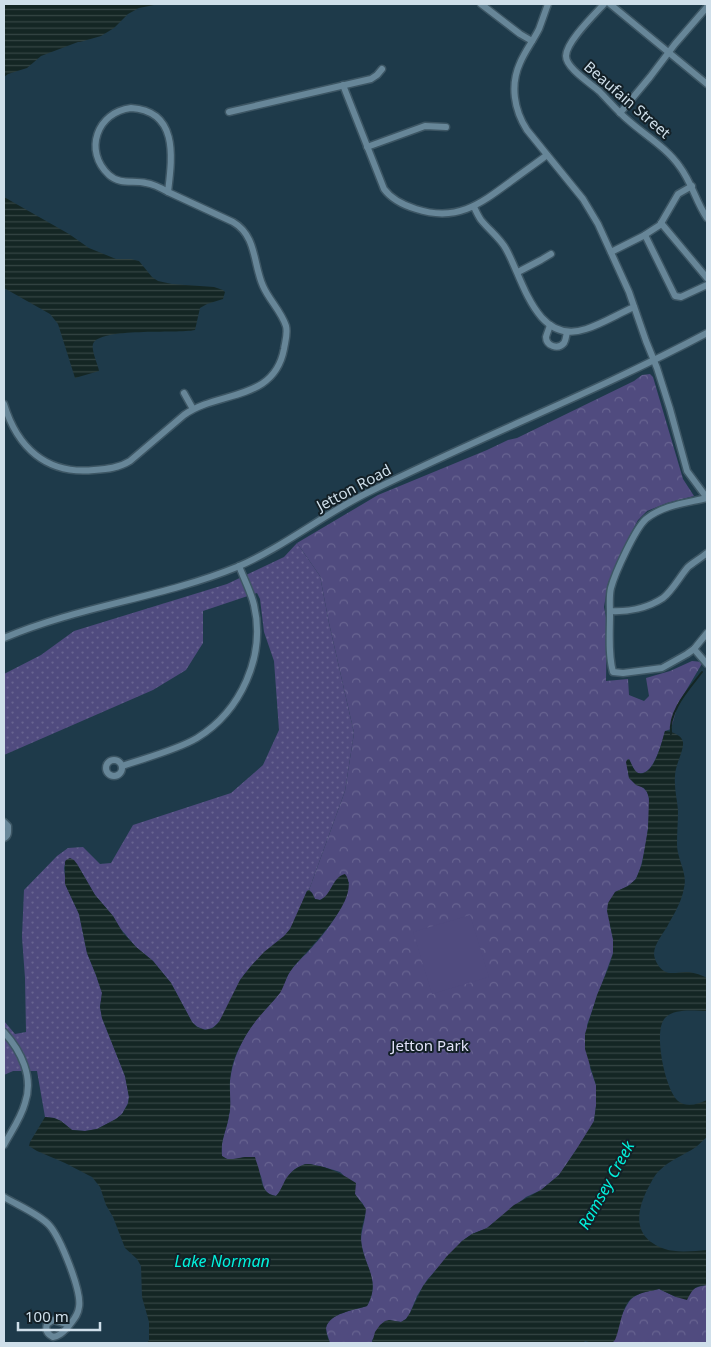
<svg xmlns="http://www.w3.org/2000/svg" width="711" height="1347" font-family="'Noto Sans',sans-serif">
  <defs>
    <pattern id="grass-dots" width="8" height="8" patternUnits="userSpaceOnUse" patternTransform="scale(1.25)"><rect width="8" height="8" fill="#504b7f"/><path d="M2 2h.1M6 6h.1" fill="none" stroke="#686491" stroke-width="1.8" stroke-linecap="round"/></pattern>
    <pattern id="park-crowns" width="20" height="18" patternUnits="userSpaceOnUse" patternTransform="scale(1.25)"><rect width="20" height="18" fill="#504b7f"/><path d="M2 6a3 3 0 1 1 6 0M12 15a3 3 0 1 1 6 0" fill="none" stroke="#686491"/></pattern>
    <pattern id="water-rules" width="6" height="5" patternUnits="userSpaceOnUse" patternTransform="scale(1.25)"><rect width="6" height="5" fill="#142624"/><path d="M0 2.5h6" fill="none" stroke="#354544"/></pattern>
  </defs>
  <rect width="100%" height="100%" fill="#1e3a4a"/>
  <path fill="url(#grass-dots)" d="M297 543 320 576 329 623 354 733 345 791 309 890 307 891C301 904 295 926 285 936 270 950 252 962 241 979 234 991 224 1022 212 1028 205 1032 196 1027 192 1022L171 983 153 961 136 947 120 928 113 916 95 895 77 864 66 860 64 868 66 886 79 914 87 953 96 975 102 993 100 1007 102 1018 125 1076 129 1097 128 1103 122 1114 116 1119 97 1129 85 1131 72 1130 61 1121 54 1118 45 1117 37 1071H13L4 1075V1021L15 1034 26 1032 25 978 22 937 24 890 57 856 68 848 83 847 100 864 111 863 133 825 231 793 263 765 279 730 274 661 264 632 260 599 257 593 203 611V643L186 670 153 690 4 755V674L41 655 74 631 227 584 284 557Z"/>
  <g fill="url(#park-crowns)">
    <path d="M650 374 653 377 683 479 694 496 667 503 647 511 638 520 628 539 608 583 604 607 607 623 606 681 628 679 629 695 644 701 649 696 646 678 670 671 692 661 703 662 678 704 671 729 665 731C662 741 654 777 638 773 634 771 631 763 629 759L627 760 629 778C634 782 645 788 647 792 654 804 644 869 635 880 630 886 622 889 615 892L610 925 613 939V953L587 1025 590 1068 596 1085V1106L594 1121 589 1131 559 1175 541 1190 526 1197 487 1228 472 1234 462 1241 427 1280 417 1296 410 1313 406 1319 401 1322 389 1320 372 1340V1343H330C329 1339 326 1332 326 1328 329 1313 355 1310 367 1306 380 1283 367 1270 362 1247 358 1232 369 1217 364 1206 363 1203 359 1200 357 1197 352 1191 346 1176 340 1172 336 1170 310 1163 306 1164 304 1164 302 1166 299 1167 286 1172 285 1187 276 1196 260 1193 265 1183 259 1172 255 1167 250 1162 245 1157 237 1159 229 1162 222 1156 220 1140 227 1130 229 1115 232 1101 228 1088 231 1074 235 1052 246 1033 259 1016 266 1009 273 1002 279 993 284 986 286 977 291 970 296 964 301 958 307 953 326 932 344 911 349 882L334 883 327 896 320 900 315 899 312 893 309 890 345 791 354 733 329 623 320 576 297 543 378 495 487 450 508 440 517 438 634 381 642 375Z"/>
    <path d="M707 1285V1343H611H612C617 1331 624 1302 635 1296 642 1292 651 1291 659 1289L676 1297C686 1293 696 1286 707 1285Z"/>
  </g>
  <polygon fill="#504b7f" points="470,915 489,977 432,994 413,932"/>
  <g fill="url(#water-rules)">
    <polygon points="4,4 159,4 139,8 128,14 114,28 101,36 80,42 78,42 41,56 27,68 8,74 4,77"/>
    <path d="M4 197 69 234 89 248 116 259H131L139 261 152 277 158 281 172 284 214 287 223 290 225 292 223 299 207 304 200 308 195 330C177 334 99 327 93 344 91 350 98 365 99 371L75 378 58 324 50 314 4 288Z"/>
    <path d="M665 731C671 731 682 735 683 742 684 751 675 765 675 776 674 787 677 799 678 810 678 821 677 833 677 844 677 860 688 873 684 888 682 900 675 913 669 923 665 932 654 943 654 954 654 957 656 962 658 965 667 978 677 971 689 972 695 973 702 975 707 978V1011C695 1011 676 1008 666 1017 652 1028 665 1090 678 1101 687 1108 698 1104 707 1100V1137C703 1140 700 1144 696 1147 684 1155 670 1160 660 1170 654 1175 651 1183 647 1190 635 1215 634 1238 665 1249 676 1253 695 1251 707 1250V1285C694 1286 693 1289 687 1300L676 1297 659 1289C651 1291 642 1292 635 1296 621 1303 621 1327 615 1340L612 1343H593L585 1341 583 1343H372L375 1332 380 1325 385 1321 389 1320 401 1322 406 1319 410 1313 423 1286 447 1256 462 1241 472 1234 487 1228 514 1205 541 1190 559 1175 576 1150 594 1121 596 1106V1085L585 1049V1034L597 995 608 969 613 954V939L607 911 608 903 615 892 628 886 636 879 642 864 648 829 649 798 647 792 644 788 636 785 629 778 626 762 627 760 629 759C631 763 634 771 638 773 654 778 662 741 665 731Z"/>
    <path d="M70 858 74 860 77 864 95 895 113 916 123 933 136 947 153 961 171 983 192 1022 197 1027 205 1030 213 1028 219 1022 240 980 251 966 264 952 284 936 290 929 307 891 309 890 312 893 315 899 320 900C332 895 332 877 345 874 364 898 305 952 292 969 286 976 285 985 280 993 274 1001 266 1008 260 1016 251 1026 245 1036 239 1048 232 1062 229 1077 230 1092 230 1100 231 1108 229 1115 227 1130 220 1140 222 1156L227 1159H233L245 1157H255C256 1161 258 1166 259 1170 262 1182 262 1194 276 1196 282 1190 283 1182 288 1176 293 1170 301 1164 308 1164 312 1164 316 1166 320 1166 334 1170 344 1175 356 1183L355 1194 366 1209C365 1220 360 1229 361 1240 363 1266 382 1279 367 1306 355 1310 329 1313 326 1328 326 1333 328 1339 330 1343H147L149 1340V1322L142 1297 141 1266 137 1259 125 1248 113 1217 106 1205 100 1187 92 1177 88 1175 65 1163 37 1151 29 1146 30 1142 45 1117 54 1118 61 1121 72 1130 85 1131 97 1129 116 1119 122 1114 128 1104 129 1097 125 1076 102 1018 100 1007 102 993 96 975 87 953 79 914 65 884V862L66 860Z"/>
  </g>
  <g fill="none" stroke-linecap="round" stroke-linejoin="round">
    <path stroke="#142624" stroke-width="2" d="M671 734C668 711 689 689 702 672"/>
    <defs>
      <g id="minor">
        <polyline points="481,4 520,34 532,41"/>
        <path d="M548 4C545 12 542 21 539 29 533 41 525 51 520 63 510 85 514 110 527 130L583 199 598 224 629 292 646 341 657 368 670 409 687 471 707 498"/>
        <path d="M604 4C594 15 566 42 566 56 566 68 590 83 599 91 609 101 618 112 629 121 646 136 667 148 680 167 692 183 696 202 707 218"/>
        <polyline points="610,4 707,84"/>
        <path d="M343 85 384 189C392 200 403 205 416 209 456 222 479 205 510 182 522 173 535 164 547 155"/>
        <path d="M131 108C179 111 172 158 168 192 161 188 154 184 146 183 133 180 120 185 109 175 83 151 97 112 131 108Z"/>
        <polyline points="229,112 371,79 377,75 382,69"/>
        <polyline points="620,113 650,77 675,44 707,7"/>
        <polyline points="367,147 425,126 446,127"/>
        <path d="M474 207C476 211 478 216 481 220 489 230 500 238 506 249 523 279 536 346 586 329 602 324 618 314 634 307"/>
        <polyline points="661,223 707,278"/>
        <polyline points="645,235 675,296 681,297 707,285"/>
        <polyline points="611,252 643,236 660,225 678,194 692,186"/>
        <polyline points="518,272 541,260 551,254"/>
        <path d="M550 325C549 329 547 333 546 337 546 346 558 350 564 343 566 340 566 336 567 332"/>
        <polyline points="184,393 193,409"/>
        <path d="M4 404C17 447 46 475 94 470 107 469 119 468 130 461L184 415C219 390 274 402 284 349 285 342 288 334 286 326 281 311 269 300 263 286 253 264 257 236 233 222L168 192"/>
        <path d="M707 498C686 503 663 505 646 519 635 529 615 573 611 588 609 596 610 606 610 615 610 633 608 654 613 672L623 673 662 668 687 654 694 649 707 633"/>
        <path d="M610 611C628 612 648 608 663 598 673 590 680 576 688 567 694 562 701 558 707 553"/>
        <path d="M4 638C79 606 161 598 237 567 284 547 325 513 371 491 482 436 598 391 707 333"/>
        <polyline points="694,649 707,664"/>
        <circle cx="114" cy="768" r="8"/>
        <path d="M122 766C145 758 177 750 197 738 241 711 266 656 254 605 251 592 244 579 239 566"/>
        <path d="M4 822 8 826C8 831 9 836 4 838"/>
        <path d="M4 1032C21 1051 34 1077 25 1103 21 1118 11 1132 4 1145"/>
        <path d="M4 1197C17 1205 39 1214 49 1225 60 1237 82 1291 79 1307 78 1316 73 1320 68 1327 63 1332 60 1336 53 1337 47 1334 45 1330 47 1324L53 1320 69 1325"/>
      </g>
    </defs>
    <use href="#minor" stroke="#3d5664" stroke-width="9"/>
    <use href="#minor" stroke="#678698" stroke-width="6"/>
  </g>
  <g text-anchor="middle" stroke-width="4" stroke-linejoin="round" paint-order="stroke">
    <g font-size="15" fill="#cfdfea" stroke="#132027">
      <text transform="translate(627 100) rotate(41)" y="5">Beaufain Street</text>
      <text transform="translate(354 488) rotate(-28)" y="5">Jetton Road</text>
    </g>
    <g font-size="15" fill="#e2e2f8" stroke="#132027">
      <text x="430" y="1051">Jetton Park</text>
    </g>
    <g font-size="16" font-style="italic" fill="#02f2dd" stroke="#132027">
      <text transform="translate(606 1185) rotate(-61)" y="6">Ramsey Creek</text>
      <text x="222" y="1267">Lake Norman</text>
    </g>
  </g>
  <rect width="711" height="1347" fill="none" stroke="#cfdfea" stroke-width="10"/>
  <path d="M18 1322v8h82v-8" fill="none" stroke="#cfdfea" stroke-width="2.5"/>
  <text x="25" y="1322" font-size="15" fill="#cfdfea" stroke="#132027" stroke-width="4" paint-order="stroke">100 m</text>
</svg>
